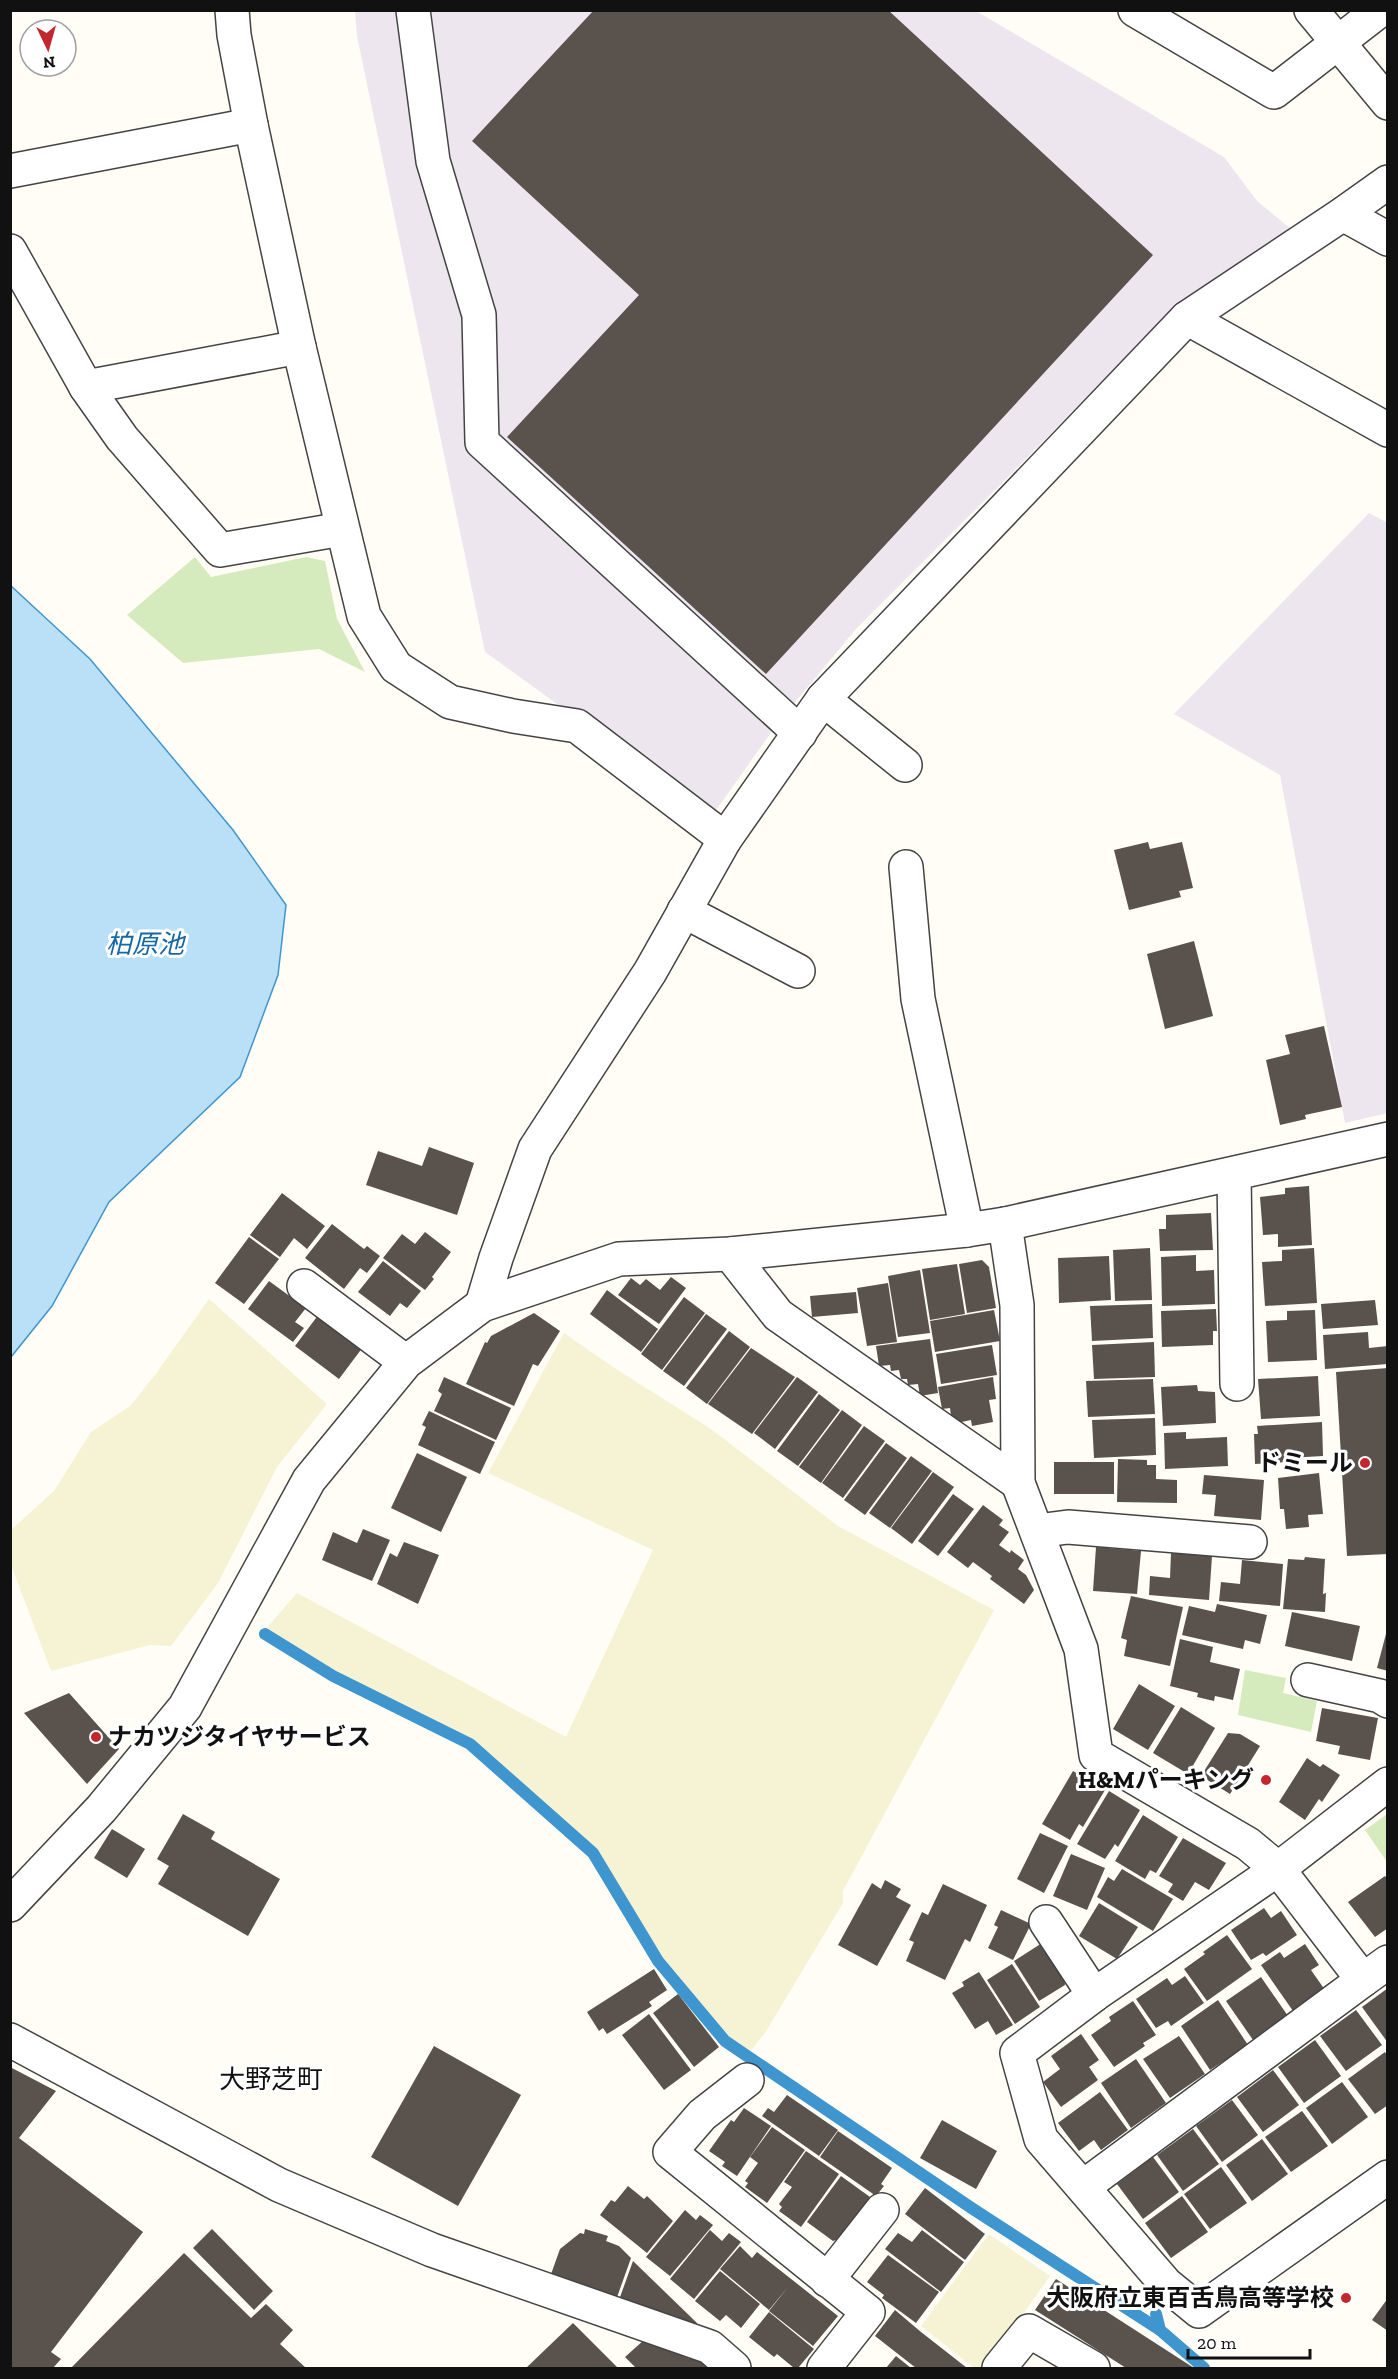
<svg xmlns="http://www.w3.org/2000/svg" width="1398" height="2379" font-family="'Zilla Slab','Noto Sans JP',serif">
  <rect width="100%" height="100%" fill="#fffdf5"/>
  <g fill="#eee6ef">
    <polygon points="355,11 976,11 1224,157 1257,201 1291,229 1167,315 1011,474 856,629 777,724 712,816 485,652 357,36"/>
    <polygon points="1369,513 1388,523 1388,1113 1345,1123 1280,775 1174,714"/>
  </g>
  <g fill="#f6f3d4">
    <polygon points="209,1299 327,1404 277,1467 218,1583 171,1646 150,1645 51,1671 11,1565 11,1530 54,1491 91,1432 130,1406 155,1375"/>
    <polygon points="564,1333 616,1369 711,1429 838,1526 994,1610 843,1891 843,1903 765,2033 747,2055 727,2040 660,1960 596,1853 494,1757 477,1744 355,1683 308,1657 265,1630 297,1593 566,1737 653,1550 488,1473"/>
    <polygon points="989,2234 1050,2276 985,2368 974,2368 921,2326"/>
  </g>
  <g fill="#d5ebbd">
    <polygon points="195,557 211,577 306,557 325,561 337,619 365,672 319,649 183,663 127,615"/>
    <polygon points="1245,1670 1286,1678 1283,1693 1317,1701 1311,1732 1238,1715"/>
    <polygon points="1387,1814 1387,1862 1365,1830"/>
  </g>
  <polygon fill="#b9e0f7" stroke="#3f96cf" stroke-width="1.5" points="10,585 90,659 233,830 286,905 278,975 240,1077 109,1202 52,1306 11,1357"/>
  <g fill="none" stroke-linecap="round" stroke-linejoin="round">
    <g stroke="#3f96cf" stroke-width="12">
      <polyline points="265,1634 333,1676 470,1744 593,1853 658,1961 725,2041 973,2209 1160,2330"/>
      <polyline points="1156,2314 1160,2330 1204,2368"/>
    </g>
  </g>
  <g fill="#5a524d">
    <polygon points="594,10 888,10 1153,255 766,674 507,437 639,295 472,141"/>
    <polygon points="1148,842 1150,849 1182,842 1193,888 1179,891 1181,897 1129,910 1114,850"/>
    <polygon points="1194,941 1213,1016 1165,1029 1147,954"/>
    <polygon points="1324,1026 1342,1107 1305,1115 1306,1119 1280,1125 1266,1060 1290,1054 1285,1035"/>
    <polygon points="429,1147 474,1163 457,1215 366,1185 378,1151 422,1166"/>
    <polygon points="1309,1186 1312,1245 1278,1247 1278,1234 1263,1235 1260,1197 1285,1194 1285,1188"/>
    <polygon points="282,1193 325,1226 307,1249 294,1238 280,1257 250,1235"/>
    <polygon points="1211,1213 1213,1250 1160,1251 1159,1229 1166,1229 1166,1215"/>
    <polygon points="332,1224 364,1249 367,1246 380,1256 367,1273 360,1268 344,1289 305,1258"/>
    <polygon points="425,1232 451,1252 432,1277 434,1279 425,1290 383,1258 402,1234 415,1244"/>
    <polygon points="249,1237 279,1259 244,1304 215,1283"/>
    <polygon points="1150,1248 1152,1300 1115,1301 1113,1250"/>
    <polygon points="1314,1248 1317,1303 1265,1306 1262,1262 1282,1261 1282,1250"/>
    <polygon points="1196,1255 1196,1271 1214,1270 1215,1304 1162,1306 1161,1257"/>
    <polygon points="1109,1256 1111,1300 1059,1303 1058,1258"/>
    <polygon points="982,1260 989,1267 996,1308 967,1313 959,1264"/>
    <polygon points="383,1261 421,1291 407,1308 400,1303 390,1316 358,1292"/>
    <polygon points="957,1264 965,1314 930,1320 922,1269"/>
    <polygon points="920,1270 930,1333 898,1337 888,1276"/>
    <polygon points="671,1277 686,1288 659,1324 618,1295 631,1278 640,1285 646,1279 660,1290"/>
    <polygon points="269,1281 306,1308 295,1322 304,1328 293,1342 248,1309"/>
    <polygon points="888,1283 897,1342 867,1346 857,1288"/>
    <polygon points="607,1290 658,1329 641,1352 590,1314"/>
    <polygon points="856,1292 858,1313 812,1317 810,1296"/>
    <polygon points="684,1297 705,1313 662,1370 641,1354"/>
    <polygon points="1375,1300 1378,1325 1323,1329 1321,1304"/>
    <polygon points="1152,1304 1153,1338 1092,1341 1090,1306"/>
    <polygon points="1216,1309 1217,1331 1213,1331 1213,1345 1162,1347 1161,1311"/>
    <polygon points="994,1310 1000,1341 935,1352 930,1321"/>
    <polygon points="1315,1310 1317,1360 1268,1362 1266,1321 1287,1320 1287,1311"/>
    <polygon points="534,1313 560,1331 538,1366 533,1364 514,1406 466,1384 485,1342 487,1343 491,1336"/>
    <polygon points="319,1314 363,1347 339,1379 295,1346"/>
    <polygon points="706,1314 727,1329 684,1386 663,1371"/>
    <polygon points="729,1331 750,1347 707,1404 686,1388"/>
    <polygon points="1368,1332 1369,1348 1388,1346 1388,1364 1325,1369 1323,1335"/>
    <polygon points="930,1339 938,1393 920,1396 918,1384 908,1385 907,1379 901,1379 899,1370 891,1371 890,1365 879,1366 876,1346"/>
    <polygon points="1154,1342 1155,1377 1094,1379 1092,1345"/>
    <polygon points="992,1345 997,1375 941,1384 936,1354"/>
    <polygon points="751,1348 795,1377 752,1434 708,1404"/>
    <polygon points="1388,1368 1388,1554 1347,1556 1336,1372"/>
    <polygon points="1318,1376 1320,1416 1261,1419 1258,1379"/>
    <polygon points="444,1377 511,1408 496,1440 434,1411 442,1394 438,1391"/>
    <polygon points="797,1377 818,1392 775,1449 754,1433"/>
    <polygon points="993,1377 996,1399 989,1400 993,1422 972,1426 971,1420 952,1424 950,1408 942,1409 938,1387"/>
    <polygon points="1153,1379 1155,1414 1088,1417 1086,1381"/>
    <polygon points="1197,1385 1198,1391 1215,1392 1216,1423 1163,1426 1161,1387"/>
    <polygon points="819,1394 840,1410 798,1466 777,1451"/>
    <polygon points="842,1410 862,1425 821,1483 799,1467"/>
    <polygon points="429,1411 495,1442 480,1474 418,1445 426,1427 422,1425"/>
    <polygon points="1155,1418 1156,1455 1094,1458 1092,1420"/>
    <polygon points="1322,1422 1323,1456 1288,1458 1289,1462 1255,1464 1254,1434 1258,1434 1257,1426"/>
    <polygon points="864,1426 885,1441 843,1498 822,1483"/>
    <polygon points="1186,1432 1186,1439 1227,1437 1228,1466 1165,1469 1164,1433"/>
    <polygon points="886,1443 907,1458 865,1515 844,1500"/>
    <polygon points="417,1453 467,1477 441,1532 391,1508"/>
    <polygon points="911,1456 932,1471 890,1528 869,1513"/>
    <polygon points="1118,1459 1147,1460 1147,1465 1156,1465 1156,1479 1177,1480 1177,1503 1117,1502"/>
    <rect x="1054" y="1462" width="60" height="32"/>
    <polygon points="933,1472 954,1487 912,1544 891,1528"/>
    <polygon points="1319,1473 1323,1514 1308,1515 1309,1527 1286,1529 1284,1509 1280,1509 1278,1478"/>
    <polygon points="1204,1475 1264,1480 1261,1520 1214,1516 1216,1495 1202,1494"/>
    <polygon points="953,1494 974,1509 938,1556 918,1541"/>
    <polygon points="983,1505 1003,1520 999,1525 1009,1532 999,1545 1010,1553 1011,1550 1024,1560 1018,1569 1026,1575 1034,1590 1024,1604 990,1579 992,1576 973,1562 968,1568 947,1552"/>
    <polygon points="363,1529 390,1540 372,1581 322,1560 333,1532 357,1543"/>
    <polygon points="404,1542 439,1555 418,1604 377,1584 390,1553 397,1557"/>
    <polygon points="1096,1547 1141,1551 1137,1594 1093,1591"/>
    <polygon points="1171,1553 1212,1556 1209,1600 1149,1595 1150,1576 1170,1578"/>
    <polygon points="1305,1557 1325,1559 1323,1594 1326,1593 1325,1612 1283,1609 1288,1559 1304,1560"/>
    <polygon points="1242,1560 1283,1564 1280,1606 1219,1601 1221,1582 1240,1584"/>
    <polygon points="1131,1596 1183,1607 1170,1666 1124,1656 1127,1640 1121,1638"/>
    <polygon points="1217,1604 1267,1615 1260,1644 1245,1640 1243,1649 1182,1635 1189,1606 1215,1612"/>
    <polygon points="1292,1612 1360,1626 1352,1661 1285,1646"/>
    <polygon points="1387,1630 1388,1631 1388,1671 1377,1668"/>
    <polygon points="1180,1639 1213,1647 1210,1662 1240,1669 1233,1700 1215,1696 1214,1701 1197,1697 1198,1693 1170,1686"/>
    <polygon points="1139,1684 1175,1706 1148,1750 1113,1729"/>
    <polygon points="69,1693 119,1749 87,1784 24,1713"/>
    <polygon points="1181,1707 1215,1728 1188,1774 1153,1753"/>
    <polygon points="1322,1708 1378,1718 1370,1760 1338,1754 1340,1746 1316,1741"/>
    <polygon points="1228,1733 1240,1734 1260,1746 1230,1794 1201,1776"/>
    <polygon points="1307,1758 1320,1767 1323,1764 1340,1775 1322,1802 1319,1799 1305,1820 1279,1802"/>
    <polygon points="1073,1771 1105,1790 1083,1827 1079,1824 1070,1840 1042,1824"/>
    <polygon points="1109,1791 1140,1810 1118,1847 1115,1844 1105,1859 1077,1844"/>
    <polygon points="183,1814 215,1832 211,1839 280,1879 248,1936 158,1884 169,1866 157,1859"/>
    <polygon points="1143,1815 1178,1837 1156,1873 1150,1870 1145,1879 1115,1861"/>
    <polygon points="112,1829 145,1849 127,1878 94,1858"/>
    <polygon points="1040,1833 1068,1846 1044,1893 1017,1879"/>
    <polygon points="1183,1838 1226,1863 1209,1890 1195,1882 1183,1901 1168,1892 1173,1884 1159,1876"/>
    <polygon points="1071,1854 1105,1868 1087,1910 1053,1896"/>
    <polygon points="1122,1869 1173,1899 1153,1931 1097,1897 1108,1877 1114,1881"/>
    <polygon points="1385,1876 1388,1879 1388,1928 1375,1937 1348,1902"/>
    <polygon points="885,1880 901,1889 896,1897 911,1905 877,1966 838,1945 872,1883 881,1889"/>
    <polygon points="943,1884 987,1905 970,1942 965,1939 945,1980 906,1961 914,1942 909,1940 922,1912 928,1915"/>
    <polygon points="1099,1903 1138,1927 1117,1959 1079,1936"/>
    <polygon points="1264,1908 1271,1918 1281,1911 1297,1935 1266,1956 1263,1953 1251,1960 1231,1930"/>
    <polygon points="1001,1910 1031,1924 1013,1960 988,1948 998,1927 994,1925"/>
    <polygon points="1227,1935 1252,1969 1207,2001 1184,1969 1205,1954 1203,1952"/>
    <polygon points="1042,1943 1064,1977 1065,1985 1039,2001 1014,1961"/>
    <polygon points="1305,1944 1319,1965 1311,1970 1325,1990 1293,2011 1261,1965 1280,1952 1284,1958"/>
    <polygon points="1012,1964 1040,2007 1015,2024 987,1980"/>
    <polygon points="654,1969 667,1990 649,2002 652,2006 607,2034 603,2028 599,2031 587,2012"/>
    <polygon points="979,1972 1013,2025 996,2035 988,2021 975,2029 952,1993 964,1986 962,1982"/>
    <polygon points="1185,1976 1204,2003 1171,2026 1168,2021 1156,2028 1136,1999 1167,1978 1172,1985"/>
    <polygon points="1261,1977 1288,2016 1253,2040 1226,2001"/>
    <polygon points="1388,1988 1388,2043 1362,2007"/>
    <polygon points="678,1994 719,2047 694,2067 653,2013"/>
    <polygon points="1218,2000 1248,2045 1210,2070 1181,2026"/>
    <polygon points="1133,2001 1156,2035 1143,2043 1145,2046 1114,2067 1091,2035 1111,2021 1109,2017"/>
    <polygon points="1356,2010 1382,2045 1346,2071 1320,2036"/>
    <polygon points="649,2014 691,2070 664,2090 622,2035"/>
    <polygon points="1081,2034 1099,2060 1089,2067 1098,2080 1061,2107 1043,2082 1060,2069 1051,2056"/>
    <polygon points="1179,2036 1205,2074 1170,2098 1143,2059"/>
    <polygon points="1315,2040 1341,2076 1304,2103 1278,2067"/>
    <polygon points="434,2046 521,2095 458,2206 371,2157"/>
    <polygon points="1385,2052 1388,2057 1388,2105 1375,2114 1348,2079"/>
    <polygon points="1136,2059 1166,2103 1131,2128 1101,2083"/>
    <polygon points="10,2067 56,2091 19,2138 143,2232 51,2352 61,2359 53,2368 10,2368"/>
    <polygon points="1273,2070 1299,2105 1263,2132 1237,2097"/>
    <polygon points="1342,2082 1368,2117 1332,2144 1306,2108"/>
    <polygon points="1100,2092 1128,2130 1101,2150 1094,2140 1079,2151 1058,2123"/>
    <polygon points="787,2095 838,2130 819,2156 762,2116 768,2108 774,2112"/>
    <polygon points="1232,2100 1258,2135 1222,2162 1196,2126"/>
    <polygon points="744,2108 771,2126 737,2176 722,2166 725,2162 709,2151 731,2120 734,2122"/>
    <polygon points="1302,2111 1328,2146 1291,2172 1265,2137"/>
    <polygon points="942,2120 997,2151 976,2189 920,2158"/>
    <polygon points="772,2127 805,2150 767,2203 745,2187 748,2183 745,2181 758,2163 750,2157"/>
    <polygon points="1193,2129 1219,2164 1183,2191 1157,2155"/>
    <polygon points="838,2131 892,2168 881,2184 884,2186 876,2196 820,2157"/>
    <polygon points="1262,2139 1288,2174 1252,2201 1226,2165"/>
    <polygon points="806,2151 839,2174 801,2227 779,2211 782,2207 779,2204 792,2187 784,2182"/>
    <polygon points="1153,2157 1179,2192 1143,2219 1117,2184"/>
    <polygon points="1221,2167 1247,2203 1210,2229 1184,2194"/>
    <polygon points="841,2176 870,2197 839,2239 833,2241 807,2222"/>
    <polygon points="628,2186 644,2199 647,2196 673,2221 647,2253 600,2215 611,2200 615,2202"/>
    <polygon points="925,2188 985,2234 965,2260 905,2214"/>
    <polygon points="1182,2196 1208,2232 1171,2258 1145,2223"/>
    <polygon points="685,2210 696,2220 700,2215 713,2225 670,2276 646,2257"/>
    <polygon points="212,2229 273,2291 254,2310 193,2248"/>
    <polygon points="585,2229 608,2236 606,2241 619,2246 631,2258 616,2300 550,2277 560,2249 580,2233 584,2234"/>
    <polygon points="710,2230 722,2241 729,2233 741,2242 694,2299 670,2279"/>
    <polygon points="922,2230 964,2262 941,2292 885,2249 898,2233 912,2242"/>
    <polygon points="740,2246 752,2258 757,2252 838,2316 813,2346 769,2311 788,2287 769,2310 720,2269"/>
    <polygon points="184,2253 251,2318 266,2304 293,2330 280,2344 306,2368 71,2368"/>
    <polygon points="888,2255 939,2292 916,2323 882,2298 884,2295 867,2282"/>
    <polygon points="633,2261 697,2323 694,2328 619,2300"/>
    <polygon points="720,2271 760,2304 741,2328 726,2315 720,2321 695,2301"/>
    <polygon points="1056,2279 1194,2368 1126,2368 1035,2310"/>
    <polygon points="1388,2298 1388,2331 1372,2320"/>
    <polygon points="895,2310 921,2332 967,2368 916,2368 875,2336"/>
    <polygon points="769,2312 814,2349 798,2368 794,2368 777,2354 774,2357 749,2337"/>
    <polygon points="573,2323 618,2368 526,2368"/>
    <polygon points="644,2340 690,2359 697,2356 709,2368 636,2368 625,2357"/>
    <polygon points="896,2356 911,2368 886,2368"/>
  </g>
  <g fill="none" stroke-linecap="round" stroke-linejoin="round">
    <defs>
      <g id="minor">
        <polyline points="232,10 234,35 251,125 299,347 364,616 396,667 450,702 513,716 577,726 725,839"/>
        <polyline points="413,10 433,161 479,315 482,442 800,733"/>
        <polyline points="1135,10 1274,92 1380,10"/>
        <polyline points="1311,10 1388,103"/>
        <polyline points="10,171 251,125"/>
        <polyline points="1343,214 1388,239"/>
        <polyline points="10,251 86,387 122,438 220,550 342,529"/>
        <polyline points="1187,318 1388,430"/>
        <polyline points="86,387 299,347"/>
        <polyline points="823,699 905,765"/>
        <polyline points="906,867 918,999 967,1230"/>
        <polyline points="684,911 798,971"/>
        <polyline points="1234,1174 1237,1384"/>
        <polyline points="1005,1224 1017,1305 1018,1483 1081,1649 1096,1755 1248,1844 1278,1869 1363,1980 1388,1962"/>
        <polyline points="730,1254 778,1315 1018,1483"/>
        <polyline points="304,1286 406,1362"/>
        <polyline points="482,1305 496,1258 535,1149 650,972 725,839 823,699 1187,318 1343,214 1388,182"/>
        <polyline points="1037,1531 1068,1527 1250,1542"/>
        <polyline points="1308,1680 1380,1696 1388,1701"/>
        <polyline points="1388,1784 1278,1869 1094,1995 1017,2053 1041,2139 1166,2284 1199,2311 1388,2177"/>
        <polyline points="10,1905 101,1809 185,1707 309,1480 406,1362 482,1305 619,1259 730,1254 967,1230 1005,1224 1388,1139"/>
        <polyline points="1046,1922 1094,1995"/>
        <polyline points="10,2040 279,2185 432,2250 710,2347 734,2368"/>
        <polyline points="747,2080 702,2115 670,2152 868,2312 824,2368"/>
        <polyline points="1083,2187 1363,1980"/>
        <polyline points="827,2280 882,2210"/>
        <polyline points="999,2368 1029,2331 1093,2368"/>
      </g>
    </defs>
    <use href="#minor" stroke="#444" stroke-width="36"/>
    <use href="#minor" stroke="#fff" stroke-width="33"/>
  </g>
  <g fill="#c4262e" stroke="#fff" stroke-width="2">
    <circle cx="1365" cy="1463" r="6"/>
    <circle cx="96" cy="1737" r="6"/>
    <circle cx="1266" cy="1780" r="6"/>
    <circle cx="1346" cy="2298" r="6"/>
  </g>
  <g text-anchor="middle" stroke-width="6" stroke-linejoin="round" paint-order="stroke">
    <g font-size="24" font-weight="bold" fill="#111" stroke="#fff" text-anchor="end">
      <text x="1353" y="1471">ドミール</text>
      <text x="108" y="1745" text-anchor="start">ナカツジタイヤサービス</text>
      <text x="1254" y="1788">H&amp;Mパーキング</text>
      <text x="1334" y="2306">大阪府立東百舌鳥高等学校</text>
    </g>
    <g font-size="26" font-style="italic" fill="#1768a6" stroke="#fff">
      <text x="145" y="953">柏原池</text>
    </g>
    <g font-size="26" fill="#111" stroke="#fff">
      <text x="271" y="2088">大野芝町</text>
    </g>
  </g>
  <rect width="1398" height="2379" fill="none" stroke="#111111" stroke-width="24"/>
  <g transform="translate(48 48) rotate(175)"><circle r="28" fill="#ffffff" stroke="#a0a0a0" stroke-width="1.5"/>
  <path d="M0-4.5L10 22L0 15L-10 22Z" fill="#c4262e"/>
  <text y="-9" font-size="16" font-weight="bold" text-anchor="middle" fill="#111111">N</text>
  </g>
  <path d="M1188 2349v9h122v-9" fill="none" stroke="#111111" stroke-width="3"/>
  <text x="1197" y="2349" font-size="18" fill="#111111" stroke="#ffffff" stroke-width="4.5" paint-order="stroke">20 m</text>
</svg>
